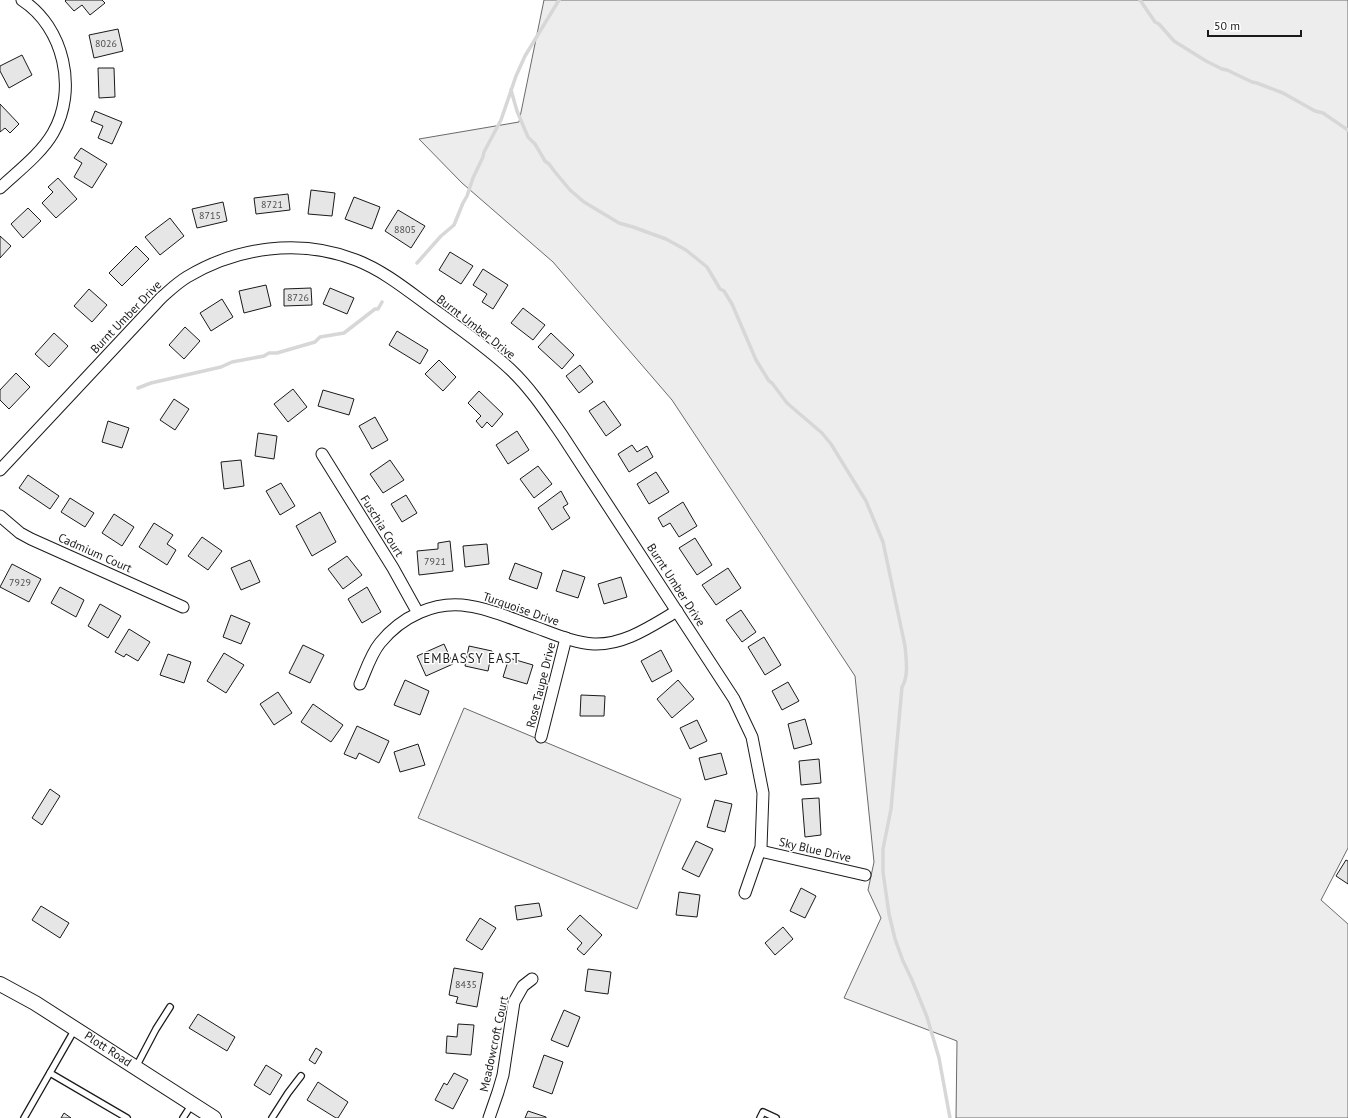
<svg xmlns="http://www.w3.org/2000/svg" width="1348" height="1118" font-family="'PT Sans',sans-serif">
  <rect width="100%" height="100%" fill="#fff"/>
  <g fill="#ededed" stroke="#6a6a6a">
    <polygon points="544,0 1348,0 1348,848 1321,900 1348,924 1348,1118 956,1118 957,1041 844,998 881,918 868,890 874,862 855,676 672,400 553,262 462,183 419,139 519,122"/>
    <polygon points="464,708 681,799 637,909 418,818"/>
  </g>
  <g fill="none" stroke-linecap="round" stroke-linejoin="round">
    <g stroke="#d7d7d7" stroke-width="3.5">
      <polyline points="1140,0 1155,22 1159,24 1174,41 1206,61 1222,69 1227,70 1252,82 1257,83 1283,93 1315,111 1323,113 1348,130"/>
      <path d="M511 90 517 111 528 137 535 144 545 161 549 164 555 172 570 190 584 202 619 223 633 227 666 239 686 250 707 267 720 289 724 291 732 304 756 360 769 381 772 383 787 403 822 433 831 444 866 501 883 542 905 646C906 658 909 676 902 687L891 809 883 849V872L889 914 895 939 903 961 912 980 927 1017 939 1058 950 1118"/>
      <polyline points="417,263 441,236 454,225 463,203 467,196 473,178 483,157 484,152 501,120 516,76 525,56 559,0"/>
      <polyline points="138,388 151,383 221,367 232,362 264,356 269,353 277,353 315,342 320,337 344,333 375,309 378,309 382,302"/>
    </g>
  </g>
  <g fill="#e6e6e6" stroke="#1a1a1a">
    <polygon points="66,0 102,0 105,3 90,15 82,5 74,11 65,1"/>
    <polygon points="118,29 123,51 94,58 89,35"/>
    <polygon points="22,55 32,75 9,88 0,71 0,66"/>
    <polygon points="98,68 114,68 115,97 99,98"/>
    <polygon points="0,104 19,124 10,133 5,128 0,132"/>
    <polygon points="95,111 122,122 112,144 98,138 103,126 91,121"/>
    <polygon points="81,148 107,164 92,188 74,177 82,163 74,158"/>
    <polygon points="58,178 77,199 56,218 42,203 53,192 48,187"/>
    <polygon points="311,190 335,193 332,216 308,214"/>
    <polygon points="288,194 290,210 256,214 254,198"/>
    <polygon points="354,197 380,207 372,229 345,219"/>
    <polygon points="223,202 227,221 197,228 192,209"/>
    <polygon points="28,208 41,221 23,238 11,224"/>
    <polygon points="398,210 425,226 411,248 385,231"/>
    <polygon points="170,218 184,236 160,255 145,237"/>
    <polygon points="0,236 11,246 0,258"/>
    <polygon points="136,246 149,259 122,286 109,273"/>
    <polygon points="450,252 473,266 461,284 439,270"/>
    <polygon points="483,269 508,285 493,309 482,302 487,294 473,285"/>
    <polygon points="266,285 271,306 244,313 239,291"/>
    <polygon points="311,288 312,305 284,306 284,289"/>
    <polygon points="330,288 354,298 347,314 323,304"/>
    <polygon points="89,289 107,305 92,322 74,306"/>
    <polygon points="222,299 233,317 211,331 200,313"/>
    <polygon points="523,308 545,325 533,340 511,323"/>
    <polygon points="185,327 200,341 184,359 169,345"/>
    <polygon points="397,331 428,350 420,364 389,345"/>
    <polygon points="54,333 68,346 49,367 35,354"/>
    <polygon points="551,333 574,355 562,369 538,347"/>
    <polygon points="439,360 456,377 443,391 425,374"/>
    <polygon points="580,365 593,382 579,393 566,376"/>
    <polygon points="16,373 30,387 9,409 0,400 0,390"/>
    <polygon points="293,389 307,407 288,422 274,404"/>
    <polygon points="323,390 354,399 349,415 318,406"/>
    <polygon points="479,391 503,414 492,427 487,422 482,428 476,421 481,416 468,403"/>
    <polygon points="174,399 189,409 175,430 160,420"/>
    <polygon points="604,401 621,425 606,436 589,411"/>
    <polygon points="375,417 388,440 372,449 359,426"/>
    <polygon points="108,421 129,428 122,448 102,442"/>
    <polygon points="517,431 529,450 508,464 496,445"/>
    <polygon points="258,433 277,436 274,459 255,456"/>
    <polygon points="632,445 637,452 647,446 653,457 629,472 618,454"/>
    <polygon points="241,460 244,486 224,489 221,462"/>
    <polygon points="390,460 404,480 383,493 370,474"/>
    <polygon points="538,466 552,484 534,498 520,479"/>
    <polygon points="656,472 669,492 649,504 637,484"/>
    <polygon points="28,475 59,496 50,509 19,488"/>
    <polygon points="281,483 295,506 280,515 266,491"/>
    <polygon points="561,491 568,504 563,507 570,518 552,530 538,508"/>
    <polygon points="406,495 417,513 402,522 391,504"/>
    <polygon points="70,498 94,513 85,527 61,512"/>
    <polygon points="683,502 697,526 679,537 670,523 663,527 658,518"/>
    <polygon points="320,512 336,542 312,556 296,526"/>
    <polygon points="114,514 134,527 122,546 102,533"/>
    <polygon points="154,523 173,535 167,544 176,550 167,565 139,547"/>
    <polygon points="202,537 222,551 208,570 188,556"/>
    <polygon points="695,538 712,565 697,575 679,548"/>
    <polygon points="450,541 453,571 419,575 417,551 438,549 438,543"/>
    <polygon points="487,544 489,564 465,567 463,546"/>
    <polygon points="347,556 362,575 343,589 328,569"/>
    <polygon points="250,560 260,582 241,590 231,568"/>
    <polygon points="515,563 542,573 537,589 509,579"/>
    <polygon points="12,564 41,579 29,602 0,587"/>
    <polygon points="728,568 741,588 716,605 702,585"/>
    <polygon points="563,570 585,577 578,598 556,591"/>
    <polygon points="621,577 627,597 604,604 598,584"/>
    <polygon points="60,587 84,600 76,617 51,603"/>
    <polygon points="367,587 381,612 362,623 348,599"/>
    <polygon points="100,604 121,616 108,638 88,626"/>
    <polygon points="741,610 756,632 742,642 726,620"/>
    <polygon points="231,615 250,623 241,644 223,637"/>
    <polygon points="129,629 150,642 138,661 126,654 124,657 115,652"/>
    <polygon points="764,637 781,665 765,675 748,647"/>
    <polygon points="444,644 453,664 426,676 417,656"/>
    <polygon points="303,645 324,655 310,683 289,673"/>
    <polygon points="469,646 492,651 488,671 465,666"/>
    <polygon points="661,650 672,671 652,682 641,661"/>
    <polygon points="224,653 244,665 226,693 207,681"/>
    <polygon points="168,654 191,662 184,683 160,675"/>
    <polygon points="509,658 533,665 527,684 503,677"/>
    <polygon points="405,680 429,691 420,715 394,705"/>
    <polygon points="678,680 694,699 672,718 657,699"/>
    <polygon points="788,682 799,701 782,710 772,691"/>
    <polygon points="278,692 292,713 274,725 260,704"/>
    <polygon points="581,695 605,696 604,716 580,716"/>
    <polygon points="313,704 343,725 331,742 301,722"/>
    <polygon points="805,719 812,744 794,749 788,724"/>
    <polygon points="697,720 707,741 690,749 680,728"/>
    <polygon points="357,726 389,741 379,763 359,753 356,759 344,754"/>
    <polygon points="418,744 425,765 400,772 394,752"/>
    <polygon points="721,753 727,774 705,780 699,758"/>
    <polygon points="819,759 821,783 801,785 799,761"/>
    <polygon points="50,789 60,796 42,825 32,818"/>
    <polygon points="819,798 821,835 805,837 802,799"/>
    <polygon points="715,800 732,804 725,832 707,827"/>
    <polygon points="696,841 713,849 699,877 682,869"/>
    <polygon points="1346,860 1348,861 1348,884 1336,876"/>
    <polygon points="801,888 816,896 805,918 790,911"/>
    <polygon points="679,892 700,895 697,917 676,915"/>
    <polygon points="539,903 542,916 517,920 515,906"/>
    <polygon points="41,906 69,923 60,938 32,920"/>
    <polygon points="580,915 602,935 584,955 577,949 582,943 567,929"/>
    <polygon points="480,918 496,928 482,950 466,940"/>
    <polygon points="783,927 793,939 775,955 765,943"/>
    <polygon points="454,968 483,973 477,1007 456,1003 458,997 449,995"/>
    <polygon points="588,969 611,972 608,994 585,991"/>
    <polygon points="564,1010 580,1017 568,1047 551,1040"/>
    <polygon points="198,1014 235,1037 227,1051 189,1028"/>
    <polygon points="458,1024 474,1025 471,1055 446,1053 447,1036 457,1037"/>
    <polygon points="316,1048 322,1052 315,1064 309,1060"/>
    <polygon points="544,1055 563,1062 552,1094 533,1087"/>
    <polygon points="266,1065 282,1075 270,1095 254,1085"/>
    <polygon points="454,1073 468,1080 453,1109 435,1100 444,1083 447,1085"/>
    <polygon points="318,1082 348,1102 338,1118 336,1118 307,1100"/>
    <polygon points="528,1111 546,1117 546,1118 525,1118"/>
    <polygon points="64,1113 71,1118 61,1118"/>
  </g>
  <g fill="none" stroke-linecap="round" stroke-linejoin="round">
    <defs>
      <g id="service">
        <polyline points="136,1067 156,1029 170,1007"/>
        <polyline points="50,1073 127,1118"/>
        <polyline points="24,1118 75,1029"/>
        <polyline points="183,1118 192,1104"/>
        <polyline points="272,1118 288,1093 301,1076"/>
        <polyline points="760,1118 763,1112 776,1118"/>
      </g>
      <g id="minor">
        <path d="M0 188C17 172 41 154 53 133 78 90 64 27 22 0"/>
        <polyline points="322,454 393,568 418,613"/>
        <path d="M0 470 161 298C169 291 177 283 187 277 237 247 300 238 356 260 387 272 413 295 440 314 464 332 489 349 511 370 531 389 546 412 562 435L734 699 752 737 763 793 761 847 745 893"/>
        <polyline points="0,516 20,533 31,539 183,607"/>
        <path d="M360 684C366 670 371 654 380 643 401 617 435 600 469 606 492 609 514 620 535 627 554 634 574 643 594 644 625 645 651 626 677 611"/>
        <polyline points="541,737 566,638"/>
        <polyline points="760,851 865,875"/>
        <polyline points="489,1118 498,1092 503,1075 514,1002 523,986 532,979"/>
      </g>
      <polyline id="tertiary" points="0,984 35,1003 214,1118"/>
    </defs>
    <use href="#service" stroke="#1a1a1a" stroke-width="8"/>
    <use href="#minor" stroke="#1a1a1a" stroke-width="13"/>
    <use href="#tertiary" stroke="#1a1a1a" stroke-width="16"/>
    <use href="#service" stroke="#fff" stroke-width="5.5"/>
    <use href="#minor" stroke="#fff" stroke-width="11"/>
    <use href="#tertiary" stroke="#fff" stroke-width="14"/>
  </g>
  <g text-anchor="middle" stroke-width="3" stroke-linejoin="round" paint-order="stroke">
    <g font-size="10" fill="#4d4d4d">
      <text x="106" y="47">8026</text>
      <text x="272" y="208">8721</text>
      <text x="210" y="219">8715</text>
      <text x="405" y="233">8805</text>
      <text x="298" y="301">8726</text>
      <text x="435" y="565">7921</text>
      <text x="20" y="586">7929</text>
      <text x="466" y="988">8435</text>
    </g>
    <g font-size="12" fill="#1a1a1a" stroke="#fff">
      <text transform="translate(126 317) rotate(-46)" y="4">Burnt Umber Drive</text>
      <text transform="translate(476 327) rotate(38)" y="4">Burnt Umber Drive</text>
      <text transform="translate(382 526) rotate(58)" y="4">Fuschia Court</text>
      <text transform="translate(95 553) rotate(24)" y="4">Cadmium Court</text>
      <text transform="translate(676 585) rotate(57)" y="4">Burnt Umber Drive</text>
      <text transform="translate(521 609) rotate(19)" y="4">Turquoise Drive</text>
      <text transform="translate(541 685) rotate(-76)" y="4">Rose Taupe Drive</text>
      <text transform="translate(815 850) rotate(13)" y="4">Sky Blue Drive</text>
      <text transform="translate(494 1044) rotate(-78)" y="4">Meadowcroft Court</text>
      <text transform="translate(108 1049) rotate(33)" y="4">Plott Road</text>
    </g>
    <g font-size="13" letter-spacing="1" fill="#1a1a1a" stroke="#fff">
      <text x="472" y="663">EMBASSY EAST</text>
    </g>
  </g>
  <path d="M1208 30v6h93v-6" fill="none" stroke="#1a1a1a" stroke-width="2"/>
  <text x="1214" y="30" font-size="12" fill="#1a1a1a" stroke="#ffffff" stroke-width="3" paint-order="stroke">50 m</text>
</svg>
